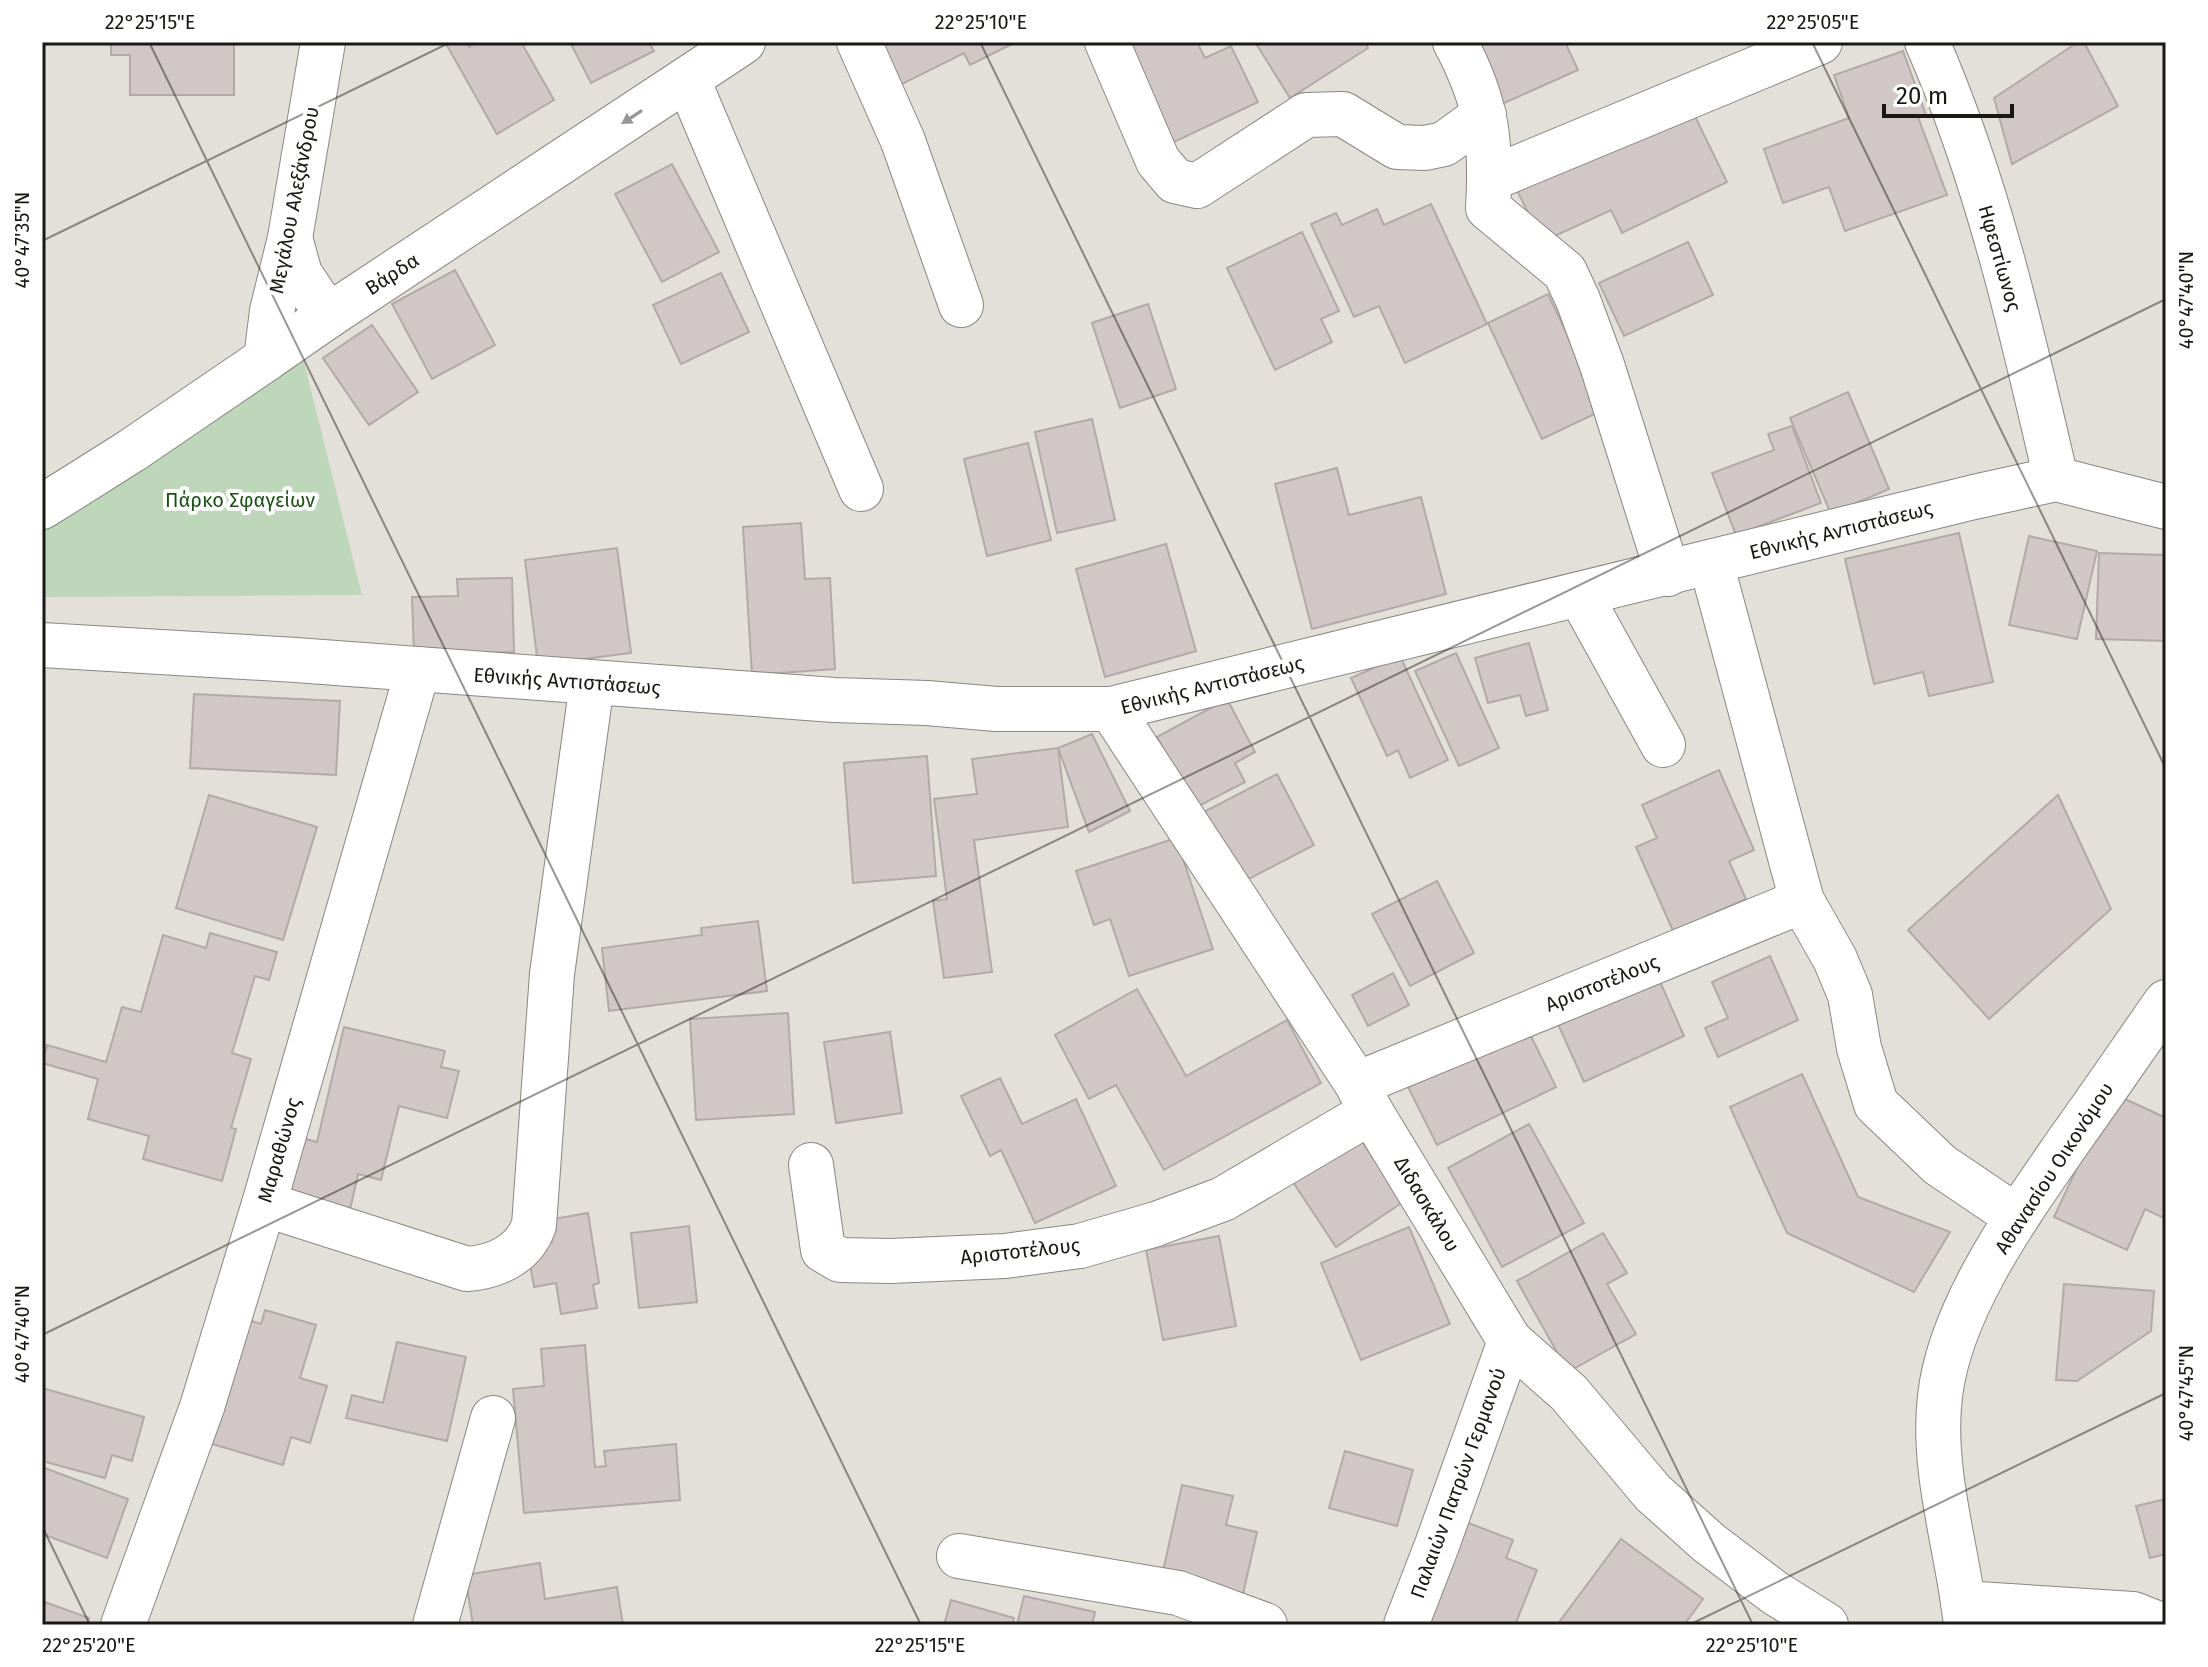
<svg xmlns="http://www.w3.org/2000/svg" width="2208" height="1667" font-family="'Fira Sans',sans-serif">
  <rect width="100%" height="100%" fill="#e2e0d8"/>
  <polygon fill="#bed6ba" points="300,346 362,595 42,597 42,513"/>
  <g fill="#d1c7c6" stroke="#b2a9a8" stroke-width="2">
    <polygon points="111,42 234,42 234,95 130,95 130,55 111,55"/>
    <polygon points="445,42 466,42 469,47 477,42 521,42 554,100 497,134"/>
    <polygon points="570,42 649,42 654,51 591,83"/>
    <polygon points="879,42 1016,42 970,65 964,53 900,85"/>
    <polygon points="1121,42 1197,42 1205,58 1231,46 1258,102 1170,144"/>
    <polygon points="1255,42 1364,42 1368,48 1290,98"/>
    <polygon points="1475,42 1565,42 1578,70 1502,104"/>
    <polygon points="2078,42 2084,42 2118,106 2012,164 1994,98"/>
    <polygon points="1903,51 1926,115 1918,117 1947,195 1845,231 1829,187 1783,203 1764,149 1849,118 1834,75"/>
    <polygon points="1686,98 1727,182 1622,233 1611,210 1542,242 1515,186"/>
    <polygon points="672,164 719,252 662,282 615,194"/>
    <polygon points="1431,204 1487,324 1405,363 1379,306 1354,317 1311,224 1336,213 1342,225 1377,209 1384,225"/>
    <polygon points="1302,232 1339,311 1321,319 1332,342 1275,370 1227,268"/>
    <polygon points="1688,242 1713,295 1624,336 1599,283"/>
    <polygon points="455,270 495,345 432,379 392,304"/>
    <polygon points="721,273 749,332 681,364 653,305"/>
    <polygon points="1548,294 1603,410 1542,439 1488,323"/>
    <polygon points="1148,304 1176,389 1120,408 1092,323"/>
    <polygon points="372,325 418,392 369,425 323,358"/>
    <polygon points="1848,392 1889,489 1831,514 1790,418"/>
    <polygon points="1092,419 1115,520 1057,533 1035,432"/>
    <polygon points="1792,426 1821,503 1736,535 1712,473 1774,450 1768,434"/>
    <polygon points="1028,443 1051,540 987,556 964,459"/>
    <polygon points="1337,468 1349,515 1421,497 1446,594 1312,629 1275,484"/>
    <polygon points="801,523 805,579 830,578 835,669 752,675 743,527"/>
    <polygon points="1959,533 1993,682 1929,696 1923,672 1874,684 1845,559"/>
    <polygon points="2029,536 2097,551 2077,639 2009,625"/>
    <polygon points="1166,544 1196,651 1105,677 1076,569"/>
    <polygon points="617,548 631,653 538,665 525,560"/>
    <polygon points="2099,553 2166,555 2166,641 2096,639"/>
    <polygon points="512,578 514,652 414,655 412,597 458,596 457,579"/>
    <polygon points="1529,643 1548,710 1526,716 1520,695 1488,703 1475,658"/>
    <polygon points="1456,653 1499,748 1459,766 1415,671"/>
    <polygon points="1400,656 1448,760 1410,778 1398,750 1387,756 1351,678"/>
    <polygon points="194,694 340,701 336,775 190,768"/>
    <polygon points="1227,699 1255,752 1235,763 1245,782 1195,808 1157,737"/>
    <polygon points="1092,734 1130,811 1089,832 1058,748"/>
    <polygon points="1058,748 1068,827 974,840 992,972 944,978 933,901 947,899 934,799 977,794 972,759"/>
    <polygon points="927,756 936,876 853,883 844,763"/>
    <polygon points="1719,770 1754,850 1729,861 1746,899 1673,931 1636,847 1657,838 1642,805"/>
    <polygon points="1277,774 1314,845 1241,883 1204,812"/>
    <polygon points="209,795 317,827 283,940 176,908"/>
    <polygon points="2058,795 2111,909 1989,1019 1908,930"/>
    <polygon points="1176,838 1213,949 1129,976 1110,919 1094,925 1076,871"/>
    <polygon points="1437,881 1474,953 1410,986 1372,914"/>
    <polygon points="758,921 767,991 609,1011 602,948 702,935 701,928"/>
    <polygon points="210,933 277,952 269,980 255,976 232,1053 251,1059 231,1128 236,1129 222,1181 143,1159 149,1136 88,1119 98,1079 42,1063 47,1045 106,1062 122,1007 141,1012 163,935 206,948"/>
    <polygon points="1770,956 1798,1020 1718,1057 1705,1028 1728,1018 1712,982"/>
    <polygon points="1393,973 1409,1005 1368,1026 1352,995"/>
    <polygon points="1658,977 1684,1036 1584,1082 1557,1022"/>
    <polygon points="1137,989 1186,1076 1287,1020 1321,1083 1164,1170 1116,1085 1089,1099 1055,1035"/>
    <polygon points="788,1013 794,1114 696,1120 690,1019"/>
    <polygon points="344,1027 445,1051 441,1067 459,1071 447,1118 399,1106 381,1180 358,1174 348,1219 270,1200 287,1134 317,1142"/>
    <polygon points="1527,1028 1556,1087 1437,1145 1408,1087"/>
    <polygon points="890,1032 902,1113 836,1123 824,1042"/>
    <polygon points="1802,1074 1858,1197 1950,1232 1914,1292 1787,1233 1730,1107"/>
    <polygon points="1000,1078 1022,1124 1076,1099 1116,1186 1035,1223 1001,1150 990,1156 961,1096"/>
    <polygon points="2112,1093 2166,1118 2166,1219 2145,1209 2127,1250 2054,1217"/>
    <polygon points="1529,1124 1584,1223 1502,1267 1448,1168"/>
    <polygon points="1359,1137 1403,1202 1336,1247 1293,1182"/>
    <polygon points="588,1213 599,1283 593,1285 597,1308 561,1314 556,1283 534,1287 527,1246 552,1242 548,1220"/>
    <polygon points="689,1226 697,1302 639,1308 631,1233"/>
    <polygon points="1409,1227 1450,1324 1361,1360 1321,1263"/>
    <polygon points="1603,1233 1627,1273 1607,1284 1636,1334 1568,1372 1517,1281"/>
    <polygon points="1219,1236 1236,1326 1163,1340 1146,1250"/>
    <polygon points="2064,1284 2154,1291 2151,1331 2077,1381 2056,1380"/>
    <polygon points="265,1310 316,1325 300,1378 327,1386 310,1443 291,1437 283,1465 199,1440 236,1316 261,1324"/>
    <polygon points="397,1342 466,1357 447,1441 346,1418 352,1395 383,1403"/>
    <polygon points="585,1345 595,1467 606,1466 604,1451 676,1444 680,1500 524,1513 513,1389 544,1386 541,1349"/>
    <polygon points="42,1388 144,1417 132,1461 112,1455 105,1478 42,1461"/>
    <polygon points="1345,1451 1413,1470 1397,1526 1329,1508"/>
    <polygon points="42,1467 128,1499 107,1558 42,1534"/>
    <polygon points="1182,1485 1233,1496 1226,1525 1257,1532 1243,1594 1162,1576"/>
    <polygon points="2166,1499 2166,1554 2150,1558 2136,1506"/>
    <polygon points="1466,1522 1513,1540 1506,1558 1537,1570 1515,1625 1427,1625"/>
    <polygon points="1621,1539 1703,1599 1684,1625 1557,1625"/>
    <polygon points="540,1563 545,1599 617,1587 623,1625 473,1625 465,1575"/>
    <polygon points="1024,1596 1095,1612 1092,1625 1017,1625"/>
    <polygon points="951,1600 1014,1618 1012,1625 944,1625"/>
    <polygon points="42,1601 89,1618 87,1625 42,1625"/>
  </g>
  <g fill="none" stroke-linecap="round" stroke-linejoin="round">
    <defs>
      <g id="minor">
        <polyline points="859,42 903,141 961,305"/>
        <polyline points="1107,42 1158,161 1175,181 1197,186 1306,115 1343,114 1397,147 1425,148 1444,144 1484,115"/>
        <path d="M1455 42C1487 102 1492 141 1488 208L1565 272 1578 300 1602 365 1668 574"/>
        <path d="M1927 42C1988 181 2022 332 2056 479"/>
        <polyline points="688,80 861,489"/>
        <polyline points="1490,179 1820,42"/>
        <polyline points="266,359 328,316 743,42"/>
        <polyline points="1711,563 1802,901 1835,959 1850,995 1859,1048 1876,1104 1940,1165 2017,1217"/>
        <polyline points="1580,595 1663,745"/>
        <polyline points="1111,709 1357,1084 1371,1112 1510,1341 1569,1393 1653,1493 1709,1543 1775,1593 1826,1625"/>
        <polyline points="1357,1084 1802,901"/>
        <polyline points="811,1165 823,1250 840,1260 891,1261 1005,1256 1080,1246 1156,1224 1223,1199 1371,1112"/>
        <path d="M264 1204 467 1269C496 1267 524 1254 534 1225L552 974 592 683"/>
        <polyline points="959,1556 1178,1593 1265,1625"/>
        <polyline points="1963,1603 2133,1614 2161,1625"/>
        <polyline points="123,1625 202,1407 264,1204 418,669"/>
        <polyline points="435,1625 493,1418"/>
        <polyline points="1406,1625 1437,1545 1510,1341"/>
        <path d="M1966 1625C1958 1549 1931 1472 1940 1396 1950 1308 2019 1213 2068 1142 2101 1096 2133 1049 2166 1002"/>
      </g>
      <g id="major">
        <polyline points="290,238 300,274 328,316"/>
        <polyline points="42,507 131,451 266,359 272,311 290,238 323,42"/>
        <polyline points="42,645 296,660 834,700 927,703 996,709 1111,709 1974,497 2056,479 2166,507"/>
      </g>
    </defs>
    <use href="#minor" stroke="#898780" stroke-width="46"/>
    <use href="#major" stroke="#898780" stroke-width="46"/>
    <use href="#minor" stroke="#fff" stroke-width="44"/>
    <use href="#major" stroke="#fff" stroke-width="44"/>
  </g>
  <defs><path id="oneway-solid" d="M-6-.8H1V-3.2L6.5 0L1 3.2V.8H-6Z" transform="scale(2)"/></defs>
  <use fill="#989796" href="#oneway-solid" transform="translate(632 117) rotate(147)"/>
  <path fill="none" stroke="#191815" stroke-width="2" stroke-opacity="0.45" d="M149 42 921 1625M980 42 1753 1625M1812 42 2166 769M42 241 451 42M42 1335 2166 299M42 1526 90 1625M1689 1625 2166 1393"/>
  <g text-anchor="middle" stroke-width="8" stroke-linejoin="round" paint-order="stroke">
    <g font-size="20" fill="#191815" stroke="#fff">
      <text transform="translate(294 200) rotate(-79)" y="7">Μεγάλου Αλεξάνδρου</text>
      <text transform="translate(2000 258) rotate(74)" y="7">Ηφεστίωνος</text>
      <text transform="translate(392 274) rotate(-33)" y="7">Βάρδα</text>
      <text transform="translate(1841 530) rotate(-14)" y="7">Εθνικής Αντιστάσεως</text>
      <text transform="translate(567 681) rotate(4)" y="7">Εθνικής Αντιστάσεως</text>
      <text transform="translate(1212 685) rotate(-14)" y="7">Εθνικής Αντιστάσεως</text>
      <text transform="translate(1602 983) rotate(-22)" y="7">Αριστοτέλους</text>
      <text transform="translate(279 1150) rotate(-74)" y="7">Μαραθώνος</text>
      <text transform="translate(2054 1168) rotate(-57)" y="7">Αθανασίου Οικονόμου</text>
      <text transform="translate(1427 1204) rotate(59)" y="7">Διδασκάλου</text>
      <text transform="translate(1020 1251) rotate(-6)" y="7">Αριστοτέλους</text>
      <text transform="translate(1458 1483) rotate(-70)" y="7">Παλαιών Πατρών Γερμανού</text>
    </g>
    <g font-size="20" fill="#1e5118" stroke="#fff">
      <text x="240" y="507">Πάρκο Σφαγείων</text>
    </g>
  </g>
  <rect width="2208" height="1667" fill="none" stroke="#ffffff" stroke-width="88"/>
  <path d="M1884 104v12h128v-12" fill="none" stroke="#191815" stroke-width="4"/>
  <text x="1896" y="104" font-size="24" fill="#191815" stroke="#ffffff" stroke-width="6" paint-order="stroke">20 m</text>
  <rect x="44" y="44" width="2120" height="1579" fill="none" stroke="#191815" stroke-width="3"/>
  <g font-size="20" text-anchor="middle" fill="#191815">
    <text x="150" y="29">22°25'15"E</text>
    <text x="981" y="29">22°25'10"E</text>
    <text x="1813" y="29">22°25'05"E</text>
    <text transform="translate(22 240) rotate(-90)" y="7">40°47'35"N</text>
    <text transform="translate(2186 300) rotate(-90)" y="7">40°47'40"N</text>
    <text transform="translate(22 1334) rotate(-90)" y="7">40°47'40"N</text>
    <text transform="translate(2186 1393) rotate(-90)" y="7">40°47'45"N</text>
    <text x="89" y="1652">22°25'20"E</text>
    <text x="920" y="1652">22°25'15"E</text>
    <text x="1752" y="1652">22°25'10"E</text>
  </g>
</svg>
